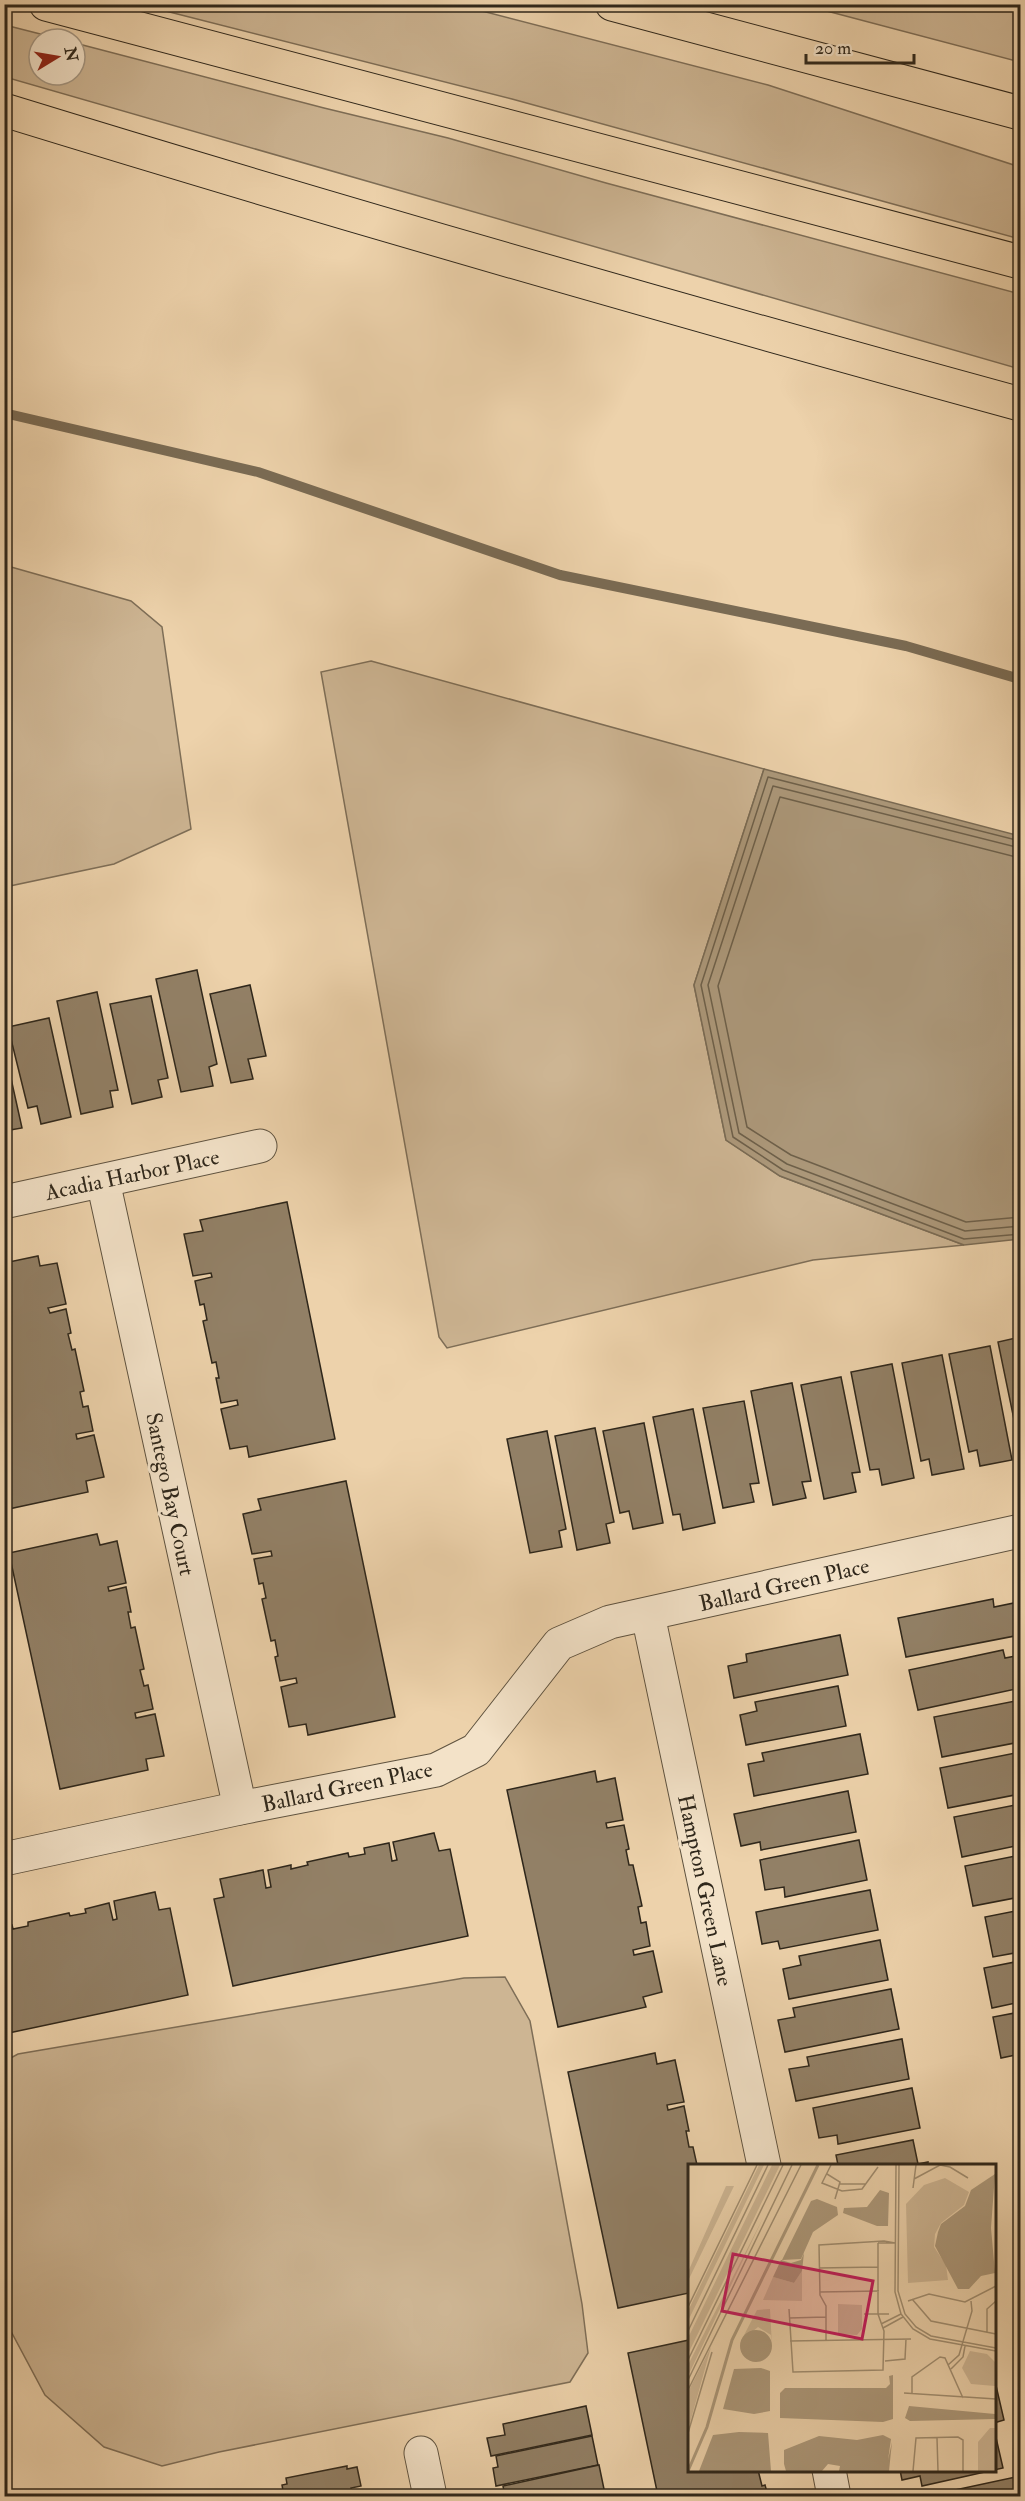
<svg xmlns="http://www.w3.org/2000/svg" width="1025" height="2501" font-family="'IM FELL Double Pica',serif">
  <rect width="100%" height="100%" fill="#edd2ab"/>
  <filter id="stains"><feTurbulence type="fractalNoise" baseFrequency=".00333" numOctaves="4"/><feColorMatrix values="0 0 0 0 .2 0 0 0 0 .09 0 0 0 0 .02 0 0 0 .5 -.17"/></filter>
  <radialGradient id="worn" r=".72"><stop offset=".6" stop-color="#630" stop-opacity="0"/><stop offset="1" stop-color="#630" stop-opacity=".3"/></radialGradient>
  <g fill="#cdb593" stroke="#7e6e57" stroke-width="1.5">
    <polygon points="142,5 459,5 768,85 1020,167 1020,239 512,99"/>
    <polygon points="804,5 1020,5 1020,62"/>
    <polygon points="5,25 60,39 39,39 39,75 75,75 75,43 324,108 448,138 606,183 1020,294 1020,369 5,77"/>
    <polygon points="4,565 131,601 162,627 191,829 114,864 5,887"/>
    <polygon points="371,661 764,769 694,985 726,1140 780,1176 964,1245 813,1260 447,1348 439,1337 321,672"/>
    <polygon points="505,1977 530,2021 582,2304 588,2353 570,2382 219,2452 162,2466 104,2447 45,2395 5,2320 5,2061 18,2054 464,1978"/>
  </g>
  <polygon fill="#ac987a" stroke="#7a6b54" stroke-width="1.5" points="764,769 1020,836 1020,1239 964,1245 780,1176 726,1140 694,985"/>
  <g fill="none" stroke-linecap="round" stroke-linejoin="round">
    <g stroke="#6e604a" stroke-width="1.5">
      <polyline points="1020,841 768,777 701,985 733,1137 783,1170 964,1239 1020,1234"/>
      <polyline points="1020,848 773,786 708,985 739,1133 787,1164 965,1231 1020,1226"/>
      <polyline points="1020,858 780,797 718,986 747,1127 791,1155 966,1222 1020,1217"/>
    </g>
    <polyline stroke="#7a6b54" stroke-width="10" points="4,413 258,472 560,575 906,646 1020,679"/>
  </g>
  <g fill="#928066" stroke="#2f271b" stroke-width="1.5">
    <polygon points="197,970 217,1064 209,1067 213,1086 181,1092 156,979"/>
    <polygon points="250,985 266,1056 248,1059 253,1079 231,1083 210,994"/>
    <polygon points="97,992 118,1090 110,1091 113,1107 81,1114 57,1001"/>
    <polygon points="151,996 168,1078 158,1080 162,1097 132,1104 110,1004"/>
    <polygon points="49,1018 71,1117 41,1124 37,1106 28,1108 8,1027"/>
    <polygon points="4,1047 22,1128 4,1131"/>
    <polygon points="287,1202 335,1439 249,1457 247,1446 230,1449 221,1409 238,1405 237,1400 221,1403 216,1378 219,1378 216,1362 212,1363 203,1321 207,1320 204,1304 200,1305 195,1281 212,1277 211,1273 193,1276 184,1234 203,1231 200,1220"/>
    <polygon points="38,1256 40,1266 57,1263 66,1304 48,1308 50,1313 66,1309 71,1333 68,1334 72,1350 75,1349 84,1391 80,1392 83,1407 88,1406 93,1431 76,1434 77,1439 94,1435 104,1477 86,1481 88,1492 4,1510 4,1263"/>
    <polygon points="1020,1337 1020,1444 1019,1444 998,1342"/>
    <polygon points="990,1346 1012,1460 980,1466 977,1450 969,1452 949,1354"/>
    <polygon points="942,1355 964,1469 932,1475 929,1459 921,1461 902,1363"/>
    <polygon points="892,1364 914,1478 882,1485 879,1469 870,1470 851,1372"/>
    <polygon points="841,1377 860,1472 852,1473 856,1492 824,1499 801,1385"/>
    <polygon points="792,1383 811,1481 802,1482 806,1498 773,1505 751,1391"/>
    <polygon points="744,1401 759,1483 750,1484 754,1502 723,1508 703,1408"/>
    <polygon points="693,1409 715,1523 683,1530 680,1514 673,1515 653,1417"/>
    <polygon points="644,1423 663,1523 633,1529 629,1511 620,1513 603,1431"/>
    <polygon points="595,1428 614,1522 606,1524 610,1543 577,1550 555,1436"/>
    <polygon points="547,1431 566,1529 559,1531 562,1547 530,1553 507,1439"/>
    <polygon points="346,1481 395,1717 308,1735 306,1724 289,1727 281,1687 297,1683 296,1678 280,1681 275,1657 278,1656 275,1640 271,1641 262,1599 266,1598 263,1583 259,1584 254,1559 272,1556 271,1551 252,1554 243,1514 261,1510 258,1499"/>
    <polygon points="97,1534 100,1545 117,1541 126,1583 108,1587 109,1591 126,1587 131,1612 128,1612 131,1628 135,1627 144,1669 140,1670 144,1686 148,1685 153,1709 135,1713 136,1718 155,1714 164,1756 146,1759 148,1770 60,1789 9,1553"/>
    <polygon points="993,1599 994,1607 1014,1603 1020,1635 906,1657 898,1618"/>
    <polygon points="840,1635 848,1675 734,1698 728,1666 747,1662 746,1654"/>
    <polygon points="1003,1650 1005,1658 1020,1655 1020,1688 918,1710 909,1670"/>
    <polygon points="838,1686 846,1726 746,1745 740,1715 757,1711 755,1702"/>
    <polygon points="1020,1700 1020,1742 942,1757 934,1717"/>
    <polygon points="860,1734 868,1774 754,1796 748,1764 764,1761 762,1753"/>
    <polygon points="1020,1752 1020,1794 948,1808 940,1768"/>
    <polygon points="595,1771 597,1782 615,1778 623,1820 606,1823 607,1828 624,1825 629,1849 626,1850 629,1865 633,1865 642,1906 638,1907 641,1923 646,1922 650,1946 633,1950 634,1955 653,1951 662,1992 643,1997 646,2007 558,2027 507,1790"/>
    <polygon points="4,1774 10,1798 4,1800"/>
    <polygon points="848,1791 856,1832 761,1850 760,1842 741,1846 734,1814"/>
    <polygon points="1020,1804 1020,1845 962,1857 954,1817"/>
    <polygon points="434,1833 439,1851 450,1849 468,1936 233,1986 214,1899 224,1897 220,1879 263,1870 266,1888 271,1887 268,1870 291,1865 291,1869 308,1865 307,1862 348,1853 349,1857 365,1854 364,1848 389,1843 392,1861 397,1860 393,1842"/>
    <polygon points="859,1840 867,1880 785,1897 784,1887 765,1890 760,1860"/>
    <polygon points="1020,1855 1020,1897 973,1906 965,1866"/>
    <polygon points="870,1890 878,1930 780,1949 778,1941 762,1944 756,1912"/>
    <polygon points="155,1892 159,1910 170,1908 188,1995 4,2034 4,1927 12,1925 13,1929 28,1926 28,1922 69,1913 70,1916 86,1913 85,1909 109,1903 113,1920 117,1919 114,1901"/>
    <polygon points="1020,1910 1020,1952 993,1957 985,1917"/>
    <polygon points="880,1940 888,1980 789,1999 783,1969 801,1965 799,1956"/>
    <polygon points="1020,1961 1020,2002 992,2008 984,1968"/>
    <polygon points="891,1989 899,2029 785,2052 778,2020 795,2017 793,2008"/>
    <polygon points="1020,2012 1020,2054 1001,2058 993,2017"/>
    <polygon points="902,2039 909,2079 796,2101 789,2069 809,2066 807,2057"/>
    <polygon points="655,2053 657,2064 675,2060 684,2102 667,2105 668,2110 684,2106 689,2131 686,2131 689,2147 693,2147 697,2165 689,2165 689,2293 618,2308 568,2072"/>
    <polygon points="1020,2065 1020,2090 1016,2066"/>
    <polygon points="912,2088 920,2128 838,2144 837,2135 819,2138 813,2108"/>
    <polygon points="913,2140 918,2164 928,2162 928,2165 838,2165 836,2155"/>
    <polygon points="689,2340 689,2470 761,2470 758,2470 762,2486 765,2485 768,2496 658,2496 628,2353"/>
    <polygon points="994,2377 1004,2420 994,2423"/>
    <polygon points="586,2406 592,2435 491,2456 487,2438 505,2435 503,2424"/>
    <polygon points="994,2429 1003,2468 922,2486 920,2476 902,2480 900,2470 994,2470"/>
    <polygon points="592,2436 598,2465 496,2486 493,2468 498,2467 496,2456"/>
    <polygon points="599,2465 605,2494 594,2496 505,2496 503,2486"/>
    <polygon points="347,2466 347,2469 357,2467 361,2486 351,2488 352,2492 327,2496 284,2496 282,2485 287,2484 286,2478"/>
    <polygon points="1020,2476 1020,2496 927,2496"/>
  </g>
  <g fill="none" stroke-linecap="round" stroke-linejoin="round">
    <defs>
      <g id="minor">
        <polyline points="103,1181 240,1808"/>
        <polyline points="4,1202 260,1146"/>
        <polyline points="648,1615 764,2165"/>
        <polyline points="4,1859 240,1808 436,1770 476,1750 559,1644 610,1622 1020,1531"/>
        <polyline points="421,2453 430,2496"/>
        <polyline points="829,2470 834,2496"/>
      </g>
      <g id="motorway">
        <polyline points="46,4 1020,262"/>
        <polyline points="612,4 1020,113"/>
        <path d="M4 110C342 214 680 311 1020 404"/>
      </g>
    </defs>
    <use href="#minor" stroke="#5e523f" stroke-width="35"/>
    <use href="#motorway" stroke="#2f271b" stroke-width="35"/>
    <use href="#minor" stroke="#f3e2c8" stroke-width="33"/>
    <use href="#motorway" stroke="#edd2ab" stroke-width="33"/>
  </g>
  <g text-anchor="middle" stroke-width="6" stroke-linejoin="round" paint-order="stroke">
    <g font-size="22" fill="#2f271b" stroke="#f3e2c8">
      <text transform="translate(132 1174) rotate(-12)" y="8">Acadia Harbor Place</text>
      <text transform="translate(171 1494) rotate(78)" y="8">Santego Bay Court</text>
      <text transform="translate(784 1584) rotate(-13)" y="8">Ballard Green Place</text>
      <text transform="translate(347 1786) rotate(-12)" y="8">Ballard Green Place</text>
      <text transform="translate(706 1890) rotate(78)" y="8">Hampton Green Lane</text>
    </g>
  </g>
  <g transform="translate(688 2164)">
    <rect width="308" height="308" fill="#edd2ab"/>
    <path d="M71 1H76L0 157V147ZM84 1H92L0 190V174ZM257 14 281 28 276 41 253 59 247 70 246 83 258 101 260 116 220 119 218 40 236 21ZM38 22H46L0 117V108ZM75 54 0 212V201ZM114 107V137L75 136 85 113 106 119ZM150 140 174 141V165L169 171 150 170ZM82 145 84 182 83 171 70 163 53 177 69 146ZM23 183 0 266V228ZM282 187 299 190 307 198V222L283 220 274 204ZM302 264H307V307H290V278Z" fill="#cdb593"/>
    <path d="M307 10 303 64 307 109 293 112 281 125H270L247 82 250 68 253 60 277 42 283 26ZM192 26 201 29 200 62H189L155 49 156 44 179 43ZM129 35 149 43 150 51 125 68 113 95 94 96 123 37ZM116 89 114 107 106 119 85 113 93 96 103 99 113 96ZM52 182a16 16 0 1 1 32 0a16 16 0 1 1-32 0ZM73 204 82 207V247L66 250 35 245 46 205ZM205 211V255L195 258 92 254V229L97 224H198L202 220 201 212ZM221 242 307 250V255L222 257 217 254ZM51 268 80 269 83 307H11L25 271ZM195 271 203 275 200 296 204 278 201 307H151L152 302 140 300 134 307H98L96 300V286L131 272 169 276Z" fill="#ac987a"/>
    <path fill="none" stroke="#ac987a" stroke-width="3" d="M0 307 19 263 44 176 130 1"/>
    <path fill="none" stroke="#a18e71" stroke-width="1.5" d="M143 1 134 19 154 27 174 25 190 3M208 1 207 128 213 150 225 165 242 175 308 187M211 1 210 127 217 150 228 163 243 172 308 184M139 10 152 18 147 35M226 15 252 1 262 3 280 14M152 20H178M225 24 228 1M131 104 190 103M132 128 191 127M224 135 243 157 308 170M220 137 241 130 277 138 308 122M0 143 69 1M101 145 105 208 195 206 196 167 190 150V79M176 150H201M101 154 138 153M193 160 213 150M195 164 215 153M0 167 80 1M299 168V145L308 137M138 176V142L132 131 131 81 196 77 207 79H190M102 177 223 175M0 196 95 1M197 197 217 195 218 175M260 201 271 191 284 147 283 137M263 205 275 193 277 182M0 216 104 1M0 226 113 1M216 229 308 235M224 229V213L252 193 257 194 275 234M0 269 24 188M249 274 250 307M225 307 228 274 270 273 275 276V307"/>
    <path fill="#c2185b" fill-opacity="0.15" stroke="#c2185b" stroke-width="3" d="M45 90 185 117 174 175 34 147Z"/>
    <rect width="308" height="308" fill="none" stroke="#2f271b" stroke-width="3"/>
  </g>
  <rect width="1025" height="2501" fill="none" stroke="#edd2ab" stroke-width="24"/>
  <rect x="6" y="6" width="1013" height="2489" fill="none" stroke="#2f271b" stroke-width="3"/>
  <rect x="12" y="12" width="1001" height="2477" fill="none" stroke="#2f271b" stroke-width="1.5"/>
  <g transform="translate(57 57) rotate(79)"><circle r="28" fill="#f3e2c8" stroke="#a59783" stroke-width="1.5"/>
  <path d="M0-4.5L10 22L0 15L-10 22Z" fill="#8f2418"/>
  <text y="-9" font-size="16" font-weight="bold" text-anchor="middle" fill="#2f271b">N</text>
  </g>
  <path d="M806 54v9h108v-9" fill="none" stroke="#2f271b" stroke-width="3"/>
  <text x="815" y="54" font-size="18" fill="#2f271b" stroke="#f3e2c8" stroke-width="4.5" paint-order="stroke">20 m</text>
  <rect width="100%" height="100%" filter="url(#stains)"/>
  <rect width="100%" height="100%" fill="url(#worn)"/>
</svg>
